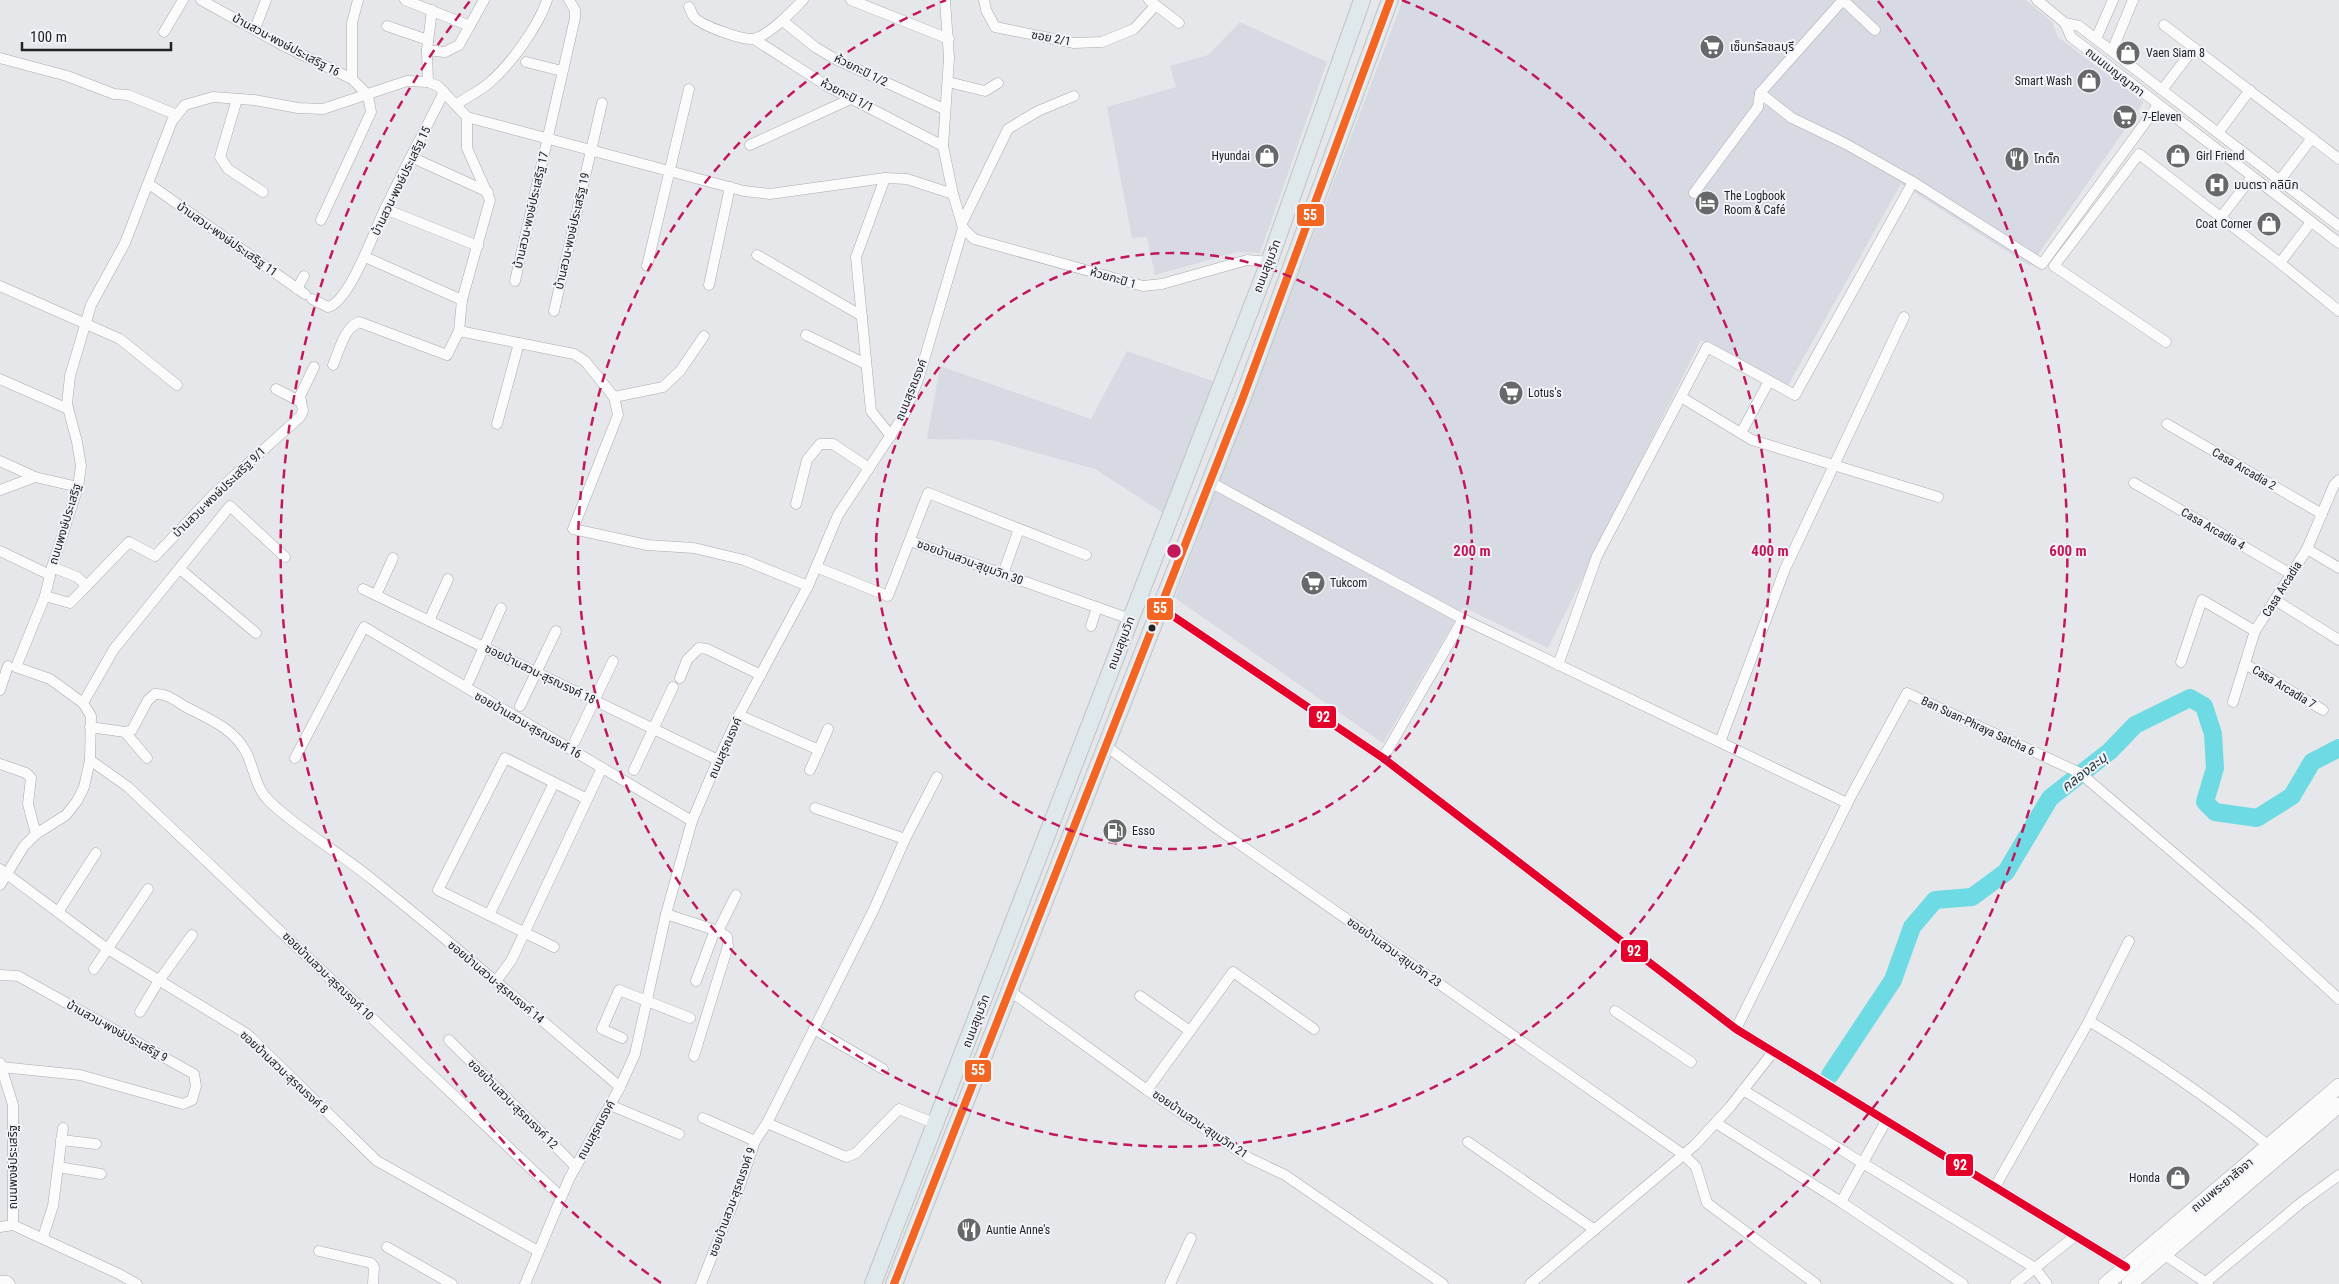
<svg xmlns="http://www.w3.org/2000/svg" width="2339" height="1284" font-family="'Roboto Condensed','Noto Sans Thai',sans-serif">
  <rect width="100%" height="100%" fill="#e5e7ea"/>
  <g fill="#d7dae2">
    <polygon points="1403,0 2026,0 2052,22 2058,37 2144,102 2030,266 1901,184 1787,387 1701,340 1548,648 1463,607 1383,743 1175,598"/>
    <polygon points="1240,22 1327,62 1260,253 1237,252 1155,275 1147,237 1132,238 1107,107 1176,87 1170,66 1208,55"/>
    <polygon points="1127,351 1215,382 1163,513 1095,469 991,440 927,439 940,366 1091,419"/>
  </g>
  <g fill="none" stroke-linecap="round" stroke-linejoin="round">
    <polyline stroke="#6edae4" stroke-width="18" points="1830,1075 1893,980 1912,927 1935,900 1972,897 2006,872 2050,798 2110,751 2135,725 2190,698 2204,706 2213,734 2215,768 2205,802 2215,812 2257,818 2292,796 2312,762 2339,748"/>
    <defs>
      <g id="minor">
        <polyline points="201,0 282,45 352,79 368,95 371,112 321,220"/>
        <polyline points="405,0 470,26"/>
        <polyline points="851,0 949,39"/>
        <polyline points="984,0 986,10 995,27 1074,43 1102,42 1134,29 1155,6"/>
        <polyline points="1149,0 1179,23"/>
        <polyline points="1843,0 1875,30"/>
        <polyline points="2037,0 2065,23 2079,26 2339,226"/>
        <path d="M689 7C691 10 692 15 694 17 702 26 742 40 753 39 769 36 792 11 803 0"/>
        <polyline points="783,21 815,47 835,59 944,109"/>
        <polyline points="2065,23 2071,37 2339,243"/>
        <polyline points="2164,25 2339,159"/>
        <polyline points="387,26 428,40"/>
        <polyline points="255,29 266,0"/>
        <polyline points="164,32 183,0"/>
        <polyline points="754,39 827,86 943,146"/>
        <polyline points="2096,39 2113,0"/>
        <polyline points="427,50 445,52 459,45 484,0"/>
        <polyline points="2112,51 2133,0"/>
        <polyline points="0,58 67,76 114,94 128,95 177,115"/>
        <polyline points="526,62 562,71"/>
        <polyline points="352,79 352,23 358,0"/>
        <polyline points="428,82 427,50 432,10"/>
        <polyline points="948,82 985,91 998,83"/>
        <polyline points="2162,90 2194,48"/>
        <polyline points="1760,93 1792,118 1846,144 1913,182 2042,264 2158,105"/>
        <polyline points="237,99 220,157 228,169 263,192"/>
        <path d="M457 104C467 97 480 91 489 83 511 64 538 27 547 0"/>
        <polyline points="467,117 744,191 770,194 885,178 907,179 953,194"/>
        <polyline points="2218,133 2250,90"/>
        <polyline points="750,145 853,98"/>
        <polyline points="411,157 488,192"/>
        <polyline points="885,178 856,257 871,411 891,436"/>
        <polyline points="2280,180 2312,138"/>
        <polyline points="149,184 305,294"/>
        <polyline points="1694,193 1758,107 1760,93 1843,0"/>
        <polyline points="385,209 478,246"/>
        <polyline points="2221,217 2252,177"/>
        <polyline points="962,223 1008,129 1038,111 1074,96"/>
        <polyline points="963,228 974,239 1143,286 1162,284 1247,260 1269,262"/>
        <polyline points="757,255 862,316"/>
        <polyline points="365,257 462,300"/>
        <polyline points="2280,263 2311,222"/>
        <polyline points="647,266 689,89"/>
        <polyline points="515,281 575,18 575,10 569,0"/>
        <polyline points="709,285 730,187"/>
        <polyline points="0,286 120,339 177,385"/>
        <polyline points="297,289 304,276"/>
        <path d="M312 299 328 307C350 302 375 228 386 207 404 169 425 130 444 92"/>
        <polyline points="554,311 602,103"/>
        <polyline points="806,335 866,364"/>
        <polyline points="2166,342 2054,266 2139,154 2280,263 2339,311"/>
        <path d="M333 365C339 351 344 328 359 322L447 355 459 331"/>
        <polyline points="0,379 68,409"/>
        <polyline points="276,389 301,402"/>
        <polyline points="614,397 663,387 680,371 704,336"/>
        <polyline points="1681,397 1752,440 1938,497"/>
        <polyline points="497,424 519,343"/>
        <polyline points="2167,424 2322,514"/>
        <polyline points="1741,433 1769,381"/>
        <polyline points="0,461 35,477 78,487"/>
        <polyline points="1210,482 1463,619 1847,803"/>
        <polyline points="2134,483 2291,574"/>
        <polyline points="0,490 35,477"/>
        <polyline points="796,504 807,460 820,444 833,444 869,468"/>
        <polyline points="910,541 1130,619"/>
        <polyline points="2307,549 2339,568"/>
        <polyline points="0,551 50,575"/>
        <polyline points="52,567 77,577 87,586"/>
        <polyline points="816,567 888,596 928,493 1086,555"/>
        <polyline points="180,569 256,633"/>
        <polyline points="1003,574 1019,529"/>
        <polyline points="363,589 718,760"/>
        <polyline points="376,595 393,558"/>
        <polyline points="45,596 70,603 129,542 155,556 215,493 300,417 303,411 300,396 314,367"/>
        <polyline points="2275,600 2339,640"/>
        <polyline points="1161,608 1383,758 1736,1029 2126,1267"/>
        <polyline points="429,621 448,579"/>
        <polyline points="1091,626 1097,607"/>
        <polyline points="2181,662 2202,600 2255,631"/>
        <polyline points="2245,664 2323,710"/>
        <polyline points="1558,665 1597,556 1707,347 1795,395 1913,182"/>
        <polyline points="680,678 687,660 699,648 707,649 761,675"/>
        <polyline points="469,681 501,608"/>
        <polyline points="0,690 8,666"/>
        <polyline points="2233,702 2255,631 2307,549 2334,485 2339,480"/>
        <polyline points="83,703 114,649 230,506 285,557"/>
        <polyline points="520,706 556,631"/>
        <polyline points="739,715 819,750"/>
        <path d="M90 727 125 732 132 730 148 700 155 694C167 693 177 702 186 707 209 719 233 728 246 752 255 770 255 788 270 802 302 832 339 852 373 880 457 947 538 1017 620 1087"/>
        <polyline points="125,732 147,758"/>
        <polyline points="575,741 613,661"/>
        <polyline points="1720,742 1785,569 1904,317"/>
        <polyline points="1106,746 1215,827 1684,1155 1696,1167 1707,1203 1816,1284"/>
        <polyline points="295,758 364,627 692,821"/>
        <polyline points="1383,758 1463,619"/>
        <polyline points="90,760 128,787 561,1197"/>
        <polyline points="0,764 26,773 31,778 28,804 36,834"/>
        <polyline points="634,770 673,687"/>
        <polyline points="810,770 828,729"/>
        <polyline points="815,808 905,839"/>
        <polyline points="0,869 106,948 247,1034 377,1161 538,1251"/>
        <polyline points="0,885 24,846 36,834 66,815 77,801 84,787 90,760 91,716 83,703 50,679 16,667 45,596 52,567 78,487 81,466 77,442 67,404 70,376 91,305 125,243 172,121 185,105 213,97 254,100 298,108 323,109 407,81 428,82 438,86 467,117 467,148 490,200 462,300 459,331 574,354 585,361 614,397 618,415 573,529 647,545 694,548 744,560 808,586"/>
        <polyline points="58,912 96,853"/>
        <polyline points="666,914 718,931 727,937 728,946 694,1056"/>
        <polyline points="489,915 554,783"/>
        <polyline points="718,931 736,895"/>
        <polyline points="554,947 438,890 505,758 587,799"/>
        <polyline points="94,969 148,889"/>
        <polyline points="0,975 18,976 194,1074 196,1086 192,1100 183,1104 80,1075 1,1067"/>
        <polyline points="496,981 511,961 602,768"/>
        <polyline points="696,981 715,930"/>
        <polyline points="1010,991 1147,1090 1249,1158 1285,1175 1443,1284"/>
        <polyline points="1140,996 1190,1031"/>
        <polyline points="1615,1011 1691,1062"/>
        <polyline points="140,1012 158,982 192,935"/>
        <path d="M2089 1021C2152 1059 2212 1100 2269 1146"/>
        <polyline points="814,1029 883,1069"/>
        <polyline points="1736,1029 1851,796 1907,693 2080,773 2258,925 2339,999"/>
        <polyline points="622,1038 602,1029 619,990 690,1018"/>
        <polyline points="449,1040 576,1167"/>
        <polyline points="0,1063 13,1105 13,1225"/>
        <polyline points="1147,1090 1233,972 1314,1029"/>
        <polyline points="1743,1090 2035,1268 2047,1284"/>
        <polyline points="610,1105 679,1134"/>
        <polyline points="703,1118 755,1141"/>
        <polyline points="767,1123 846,1157 856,1153 899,1109 936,1124"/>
        <polyline points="1716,1123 1841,1202 1963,1284"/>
        <polyline points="61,1140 96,1144"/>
        <polyline points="1468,1142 1595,1230"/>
        <polyline points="58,1167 101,1174"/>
        <polyline points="1995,1187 2089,1021 2129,941"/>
        <polyline points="1841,1202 1886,1121"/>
        <polyline points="13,1225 119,1274 137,1284"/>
        <polyline points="0,1227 13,1225"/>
        <polyline points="43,1237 53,1206 63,1128"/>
        <polyline points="387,1247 452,1284"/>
        <polyline points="319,1251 371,1263 374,1267 373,1284"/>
        <polyline points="2159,1251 2208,1284"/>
        <polyline points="0,1281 7,1281 10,1284"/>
        <polyline points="2206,1282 2302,1202 2339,1175"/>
        <polyline points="525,1284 569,1179 620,1087 635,1054 666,914 692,821 718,760 739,715 808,586 838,515 904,415 919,377 963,228 953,194 943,146 949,58 945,0"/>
        <polyline points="701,1284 739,1188 755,1141 767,1123 874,909 905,839 937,777"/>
        <polyline points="1170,1284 1191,1238"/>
        <polyline points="1530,1284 1695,1145 1730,1107 1773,1052"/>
        <polyline points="2015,1284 2075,1236"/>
      </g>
      <g id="secondary">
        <polyline points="2106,1284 2339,1086"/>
        <polyline points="2129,1284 2339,1105"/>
      </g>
      <g id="primary">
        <polyline points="873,1284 1269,262 1362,0"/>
        <polyline points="894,1284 1242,400 1390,0"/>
      </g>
    </defs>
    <use href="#minor" stroke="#aaaaad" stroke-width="11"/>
    <use href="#secondary" stroke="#aaaaad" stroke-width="16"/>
    <use href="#primary" stroke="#c1c2c4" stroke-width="18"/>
    <use href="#minor" stroke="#fbfbfc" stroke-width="10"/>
    <use href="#secondary" stroke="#fbfbfc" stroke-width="15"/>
    <use href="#primary" stroke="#dfe9eb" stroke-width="16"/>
    <defs>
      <polyline id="bus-1" points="1161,608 1383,758 1736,1029 2126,1267"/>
      <polyline id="bus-2" points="894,1284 1242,400 1390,0"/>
    </defs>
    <use href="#bus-1" stroke="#f1f3f8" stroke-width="11"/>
    <use href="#bus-2" stroke="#f1f3f8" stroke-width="11"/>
    <use href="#bus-1" stroke="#e4002b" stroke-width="8"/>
    <use href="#bus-2" stroke="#f26522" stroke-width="8"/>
  </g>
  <g fill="none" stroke="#c2185b" stroke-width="2.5" stroke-dasharray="9 6">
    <circle cx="1174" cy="551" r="298"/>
    <path d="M1402 0A596 596 0 1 1 946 0"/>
    <path d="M661 1283A894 894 0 0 1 470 1M1878 1A894 894 0 0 1 1687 1283"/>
  </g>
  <defs>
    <symbol id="supermarket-disc" viewBox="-11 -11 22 22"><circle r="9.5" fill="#66686a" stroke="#f1f3f8"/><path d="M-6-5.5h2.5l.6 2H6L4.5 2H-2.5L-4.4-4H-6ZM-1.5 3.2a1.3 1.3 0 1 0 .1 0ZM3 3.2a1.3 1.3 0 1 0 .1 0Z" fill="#fff"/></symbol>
    <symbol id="shop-disc" viewBox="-11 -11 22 22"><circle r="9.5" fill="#66686a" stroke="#f1f3f8"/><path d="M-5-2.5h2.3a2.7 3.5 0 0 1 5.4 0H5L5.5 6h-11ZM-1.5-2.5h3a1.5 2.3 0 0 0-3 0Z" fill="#fff"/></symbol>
    <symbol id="restaurant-disc" viewBox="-11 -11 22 22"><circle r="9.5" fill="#66686a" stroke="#f1f3f8"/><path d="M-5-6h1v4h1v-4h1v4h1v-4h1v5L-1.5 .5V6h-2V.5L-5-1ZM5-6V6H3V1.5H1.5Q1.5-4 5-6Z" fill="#fff"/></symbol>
    <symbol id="hospital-disc" viewBox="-11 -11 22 22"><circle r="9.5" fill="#66686a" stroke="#f1f3f8"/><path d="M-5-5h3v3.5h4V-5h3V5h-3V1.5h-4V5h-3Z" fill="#fff"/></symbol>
    <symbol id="hotel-disc" viewBox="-11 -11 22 22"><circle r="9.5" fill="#66686a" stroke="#f1f3f8"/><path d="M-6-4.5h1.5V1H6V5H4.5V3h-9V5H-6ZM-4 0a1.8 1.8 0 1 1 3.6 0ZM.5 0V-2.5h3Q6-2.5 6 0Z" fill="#fff"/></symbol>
    <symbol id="fuel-disc" viewBox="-11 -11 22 22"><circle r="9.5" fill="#66686a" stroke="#f1f3f8"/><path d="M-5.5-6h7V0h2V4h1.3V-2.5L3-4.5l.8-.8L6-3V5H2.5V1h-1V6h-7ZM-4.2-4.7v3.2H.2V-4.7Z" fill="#fff"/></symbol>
  </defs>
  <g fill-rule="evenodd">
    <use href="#supermarket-disc" x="1698" y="33" width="28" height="28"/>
    <use href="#shop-disc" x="2114" y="39" width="28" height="28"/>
    <use href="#shop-disc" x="2075" y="67" width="28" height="28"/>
    <use href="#supermarket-disc" x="2111" y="103" width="28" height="28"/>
    <use href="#shop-disc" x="1253" y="142" width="28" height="28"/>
    <use href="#shop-disc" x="2164" y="142" width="28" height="28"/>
    <use href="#restaurant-disc" x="2003" y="145" width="28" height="28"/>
    <use href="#hospital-disc" x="2203" y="171" width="28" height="28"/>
    <use href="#hotel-disc" x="1693" y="189" width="28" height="28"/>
    <use href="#shop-disc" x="2255" y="210" width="28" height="28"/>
    <use href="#supermarket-disc" x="1497" y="379" width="28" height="28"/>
    <use href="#supermarket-disc" x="1299" y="569" width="28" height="28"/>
    <use href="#fuel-disc" x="1101" y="817" width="28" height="28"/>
    <use href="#shop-disc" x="2164" y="1164" width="28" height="28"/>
    <use href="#restaurant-disc" x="955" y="1216" width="28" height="28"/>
  </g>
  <circle fill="#222325" stroke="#f1f3f8" stroke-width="2" cx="1152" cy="628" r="4.5"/>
  <g text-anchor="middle" stroke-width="4" stroke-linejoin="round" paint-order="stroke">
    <g font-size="12" fill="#222325" stroke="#f1f3f8">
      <text transform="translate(1051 38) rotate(11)" y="4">ซอย 2/1</text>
      <text transform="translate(286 45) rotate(28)" y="4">บ้านสวน-พงษ์ประเสริฐ 16</text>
      <text transform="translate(861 70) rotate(26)" y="4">ห้วยกะปิ 1/2</text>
      <text transform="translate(2115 72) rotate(38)" y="4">ถนนเบญญาภา</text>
      <text transform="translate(847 95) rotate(27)" y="4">ห้วยกะปิ 1/1</text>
      <text transform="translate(401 181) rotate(-64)" y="4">บ้านสวน-พงษ์ประเสริฐ 15</text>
      <text transform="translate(531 210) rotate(-77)" y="4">บ้านสวน-พงษ์ประเสริฐ 17</text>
      <text transform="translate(572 231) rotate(-77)" y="4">บ้านสวน-พงษ์ประเสริฐ 19</text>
      <text transform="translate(227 239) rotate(35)" y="4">บ้านสวน-พงษ์ประเสริฐ 11</text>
      <text transform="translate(1267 266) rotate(-69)" y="4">ถนนสุขุมวิท</text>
      <text transform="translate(1113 278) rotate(16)" y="4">ห้วยกะปิ 1</text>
      <text transform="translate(911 390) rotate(-68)" y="4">ถนนสุรณรงค์</text>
      <text transform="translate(2244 469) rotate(30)" y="4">Casa Arcadia 2</text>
      <text transform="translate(219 492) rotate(-44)" y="4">บ้านสวน-พงษ์ประเสริฐ 9/1</text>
      <text transform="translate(65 524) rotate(-73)" y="4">ถนนพงษ์ประเสริฐ</text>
      <text transform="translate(2213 529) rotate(30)" y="4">Casa Arcadia 4</text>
      <text transform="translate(970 562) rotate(20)" y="4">ซอยบ้านสวน-สุขุมวิท 30</text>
      <text transform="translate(2282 589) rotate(-58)" y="4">Casa Arcadia</text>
      <text transform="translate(1121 643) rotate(-69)" y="4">ถนนสุขุมวิท</text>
      <text transform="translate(540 674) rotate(26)" y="4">ซอยบ้านสวน-สุรณรงค์ 18</text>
      <text transform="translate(2284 687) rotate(31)" y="4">Casa Arcadia 7</text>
      <text transform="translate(528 725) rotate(30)" y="4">ซอยบ้านสวน-สุรณรงค์ 16</text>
      <text transform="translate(1978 726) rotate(25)" y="4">Ban Suan-Phraya Satcha 6</text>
      <text transform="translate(725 748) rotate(-66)" y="4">ถนนสุรณรงค์</text>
      <text transform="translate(1394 952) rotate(35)" y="4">ซอยบ้านสวน-สุขุมวิท 23</text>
      <text transform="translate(328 976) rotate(44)" y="4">ซอยบ้านสวน-สุรณรงค์ 10</text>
      <text transform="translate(496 982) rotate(40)" y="4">ซอยบ้านสวน-สุรณรงค์ 14</text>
      <text transform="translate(976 1021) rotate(-69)" y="4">ถนนสุขุมวิท</text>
      <text transform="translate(117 1031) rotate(29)" y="4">บ้านสวน-พงษ์ประเสริฐ 9</text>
      <text transform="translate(284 1072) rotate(43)" y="4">ซอยบ้านสวน-สุรณรงค์ 8</text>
      <text transform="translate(513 1104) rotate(45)" y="4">ซอยบ้านสวน-สุรณรงค์ 12</text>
      <text transform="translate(1200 1124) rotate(34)" y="4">ซอยบ้านสวน-สุขุมวิท 21</text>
      <text transform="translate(596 1130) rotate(-61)" y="4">ถนนสุรณรงค์</text>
      <text transform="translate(13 1167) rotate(-90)" y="4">ถนนพงษ์ประเสริฐ</text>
      <text transform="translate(2222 1185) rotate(-40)" y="4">ถนนพระยาสัจจา</text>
      <text transform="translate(732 1202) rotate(-70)" y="4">ซอยบ้านสวน-สุรณรงค์ 9</text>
    </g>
    <g font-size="12" fill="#222325" stroke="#f1f3f8" text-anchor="start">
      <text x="1730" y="51">เซ็นทรัลชลบุรี</text>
      <text x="2146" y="57">Vaen Siam 8</text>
      <text x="2072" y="85" text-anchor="end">Smart Wash</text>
      <text x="2142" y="121">7-Eleven</text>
      <text x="1250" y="160" text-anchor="end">Hyundai</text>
      <text x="2196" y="160">Girl Friend</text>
      <text x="2034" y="163">โกตั๊ก</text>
      <text x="2234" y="189">มนตรา คลินิก</text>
      <text x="1724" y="200">The Logbook<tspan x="1724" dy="14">Room &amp; Café</tspan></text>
      <text x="2252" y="228" text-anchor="end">Coat Corner</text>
      <text x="1528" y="397">Lotus's</text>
      <text x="1330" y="587">Tukcom</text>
      <text x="1132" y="835">Esso</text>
      <text x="2160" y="1182" text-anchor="end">Honda</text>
      <text x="986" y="1234">Auntie Anne's</text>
    </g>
    <g font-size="14" font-style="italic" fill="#1b3336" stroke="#f1f3f8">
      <text transform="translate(2084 772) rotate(-38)" y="5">คลองละมุ</text>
    </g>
  </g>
  <circle cx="1174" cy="551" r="8" fill="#c2185b" stroke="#f1f3f8" stroke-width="2.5"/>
  <g font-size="15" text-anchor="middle" font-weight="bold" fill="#c2185b" stroke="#f1f3f8" stroke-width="4" stroke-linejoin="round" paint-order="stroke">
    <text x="1472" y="556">200 m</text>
    <text x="1770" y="556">400 m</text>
    <text x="2068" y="556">600 m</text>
  </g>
  <g stroke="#f1f3f8" stroke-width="2">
    <rect x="1296" y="203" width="29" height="24" rx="5" fill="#f26522"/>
    <rect x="1146" y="597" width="28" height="24" rx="5" fill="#f26522"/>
    <rect x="1308" y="705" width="29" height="24" rx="5" fill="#e4002b"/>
    <rect x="1620" y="939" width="29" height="24" rx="5" fill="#e4002b"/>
    <rect x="964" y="1059" width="28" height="24" rx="5" fill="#f26522"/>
    <rect x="1945" y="1153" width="29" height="24" rx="5" fill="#e4002b"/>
  </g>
  <g font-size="14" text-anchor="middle" font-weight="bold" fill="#fff">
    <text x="1310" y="220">55</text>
    <text x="1160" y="613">55</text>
    <text x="1323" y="722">92</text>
    <text x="1634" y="956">92</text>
    <text x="978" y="1075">55</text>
    <text x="1960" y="1170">92</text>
  </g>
  <path d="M22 42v8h149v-8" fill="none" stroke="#222325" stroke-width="2.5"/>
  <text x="30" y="42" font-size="15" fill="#222325" stroke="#f1f3f8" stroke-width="4" paint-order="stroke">100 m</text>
</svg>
